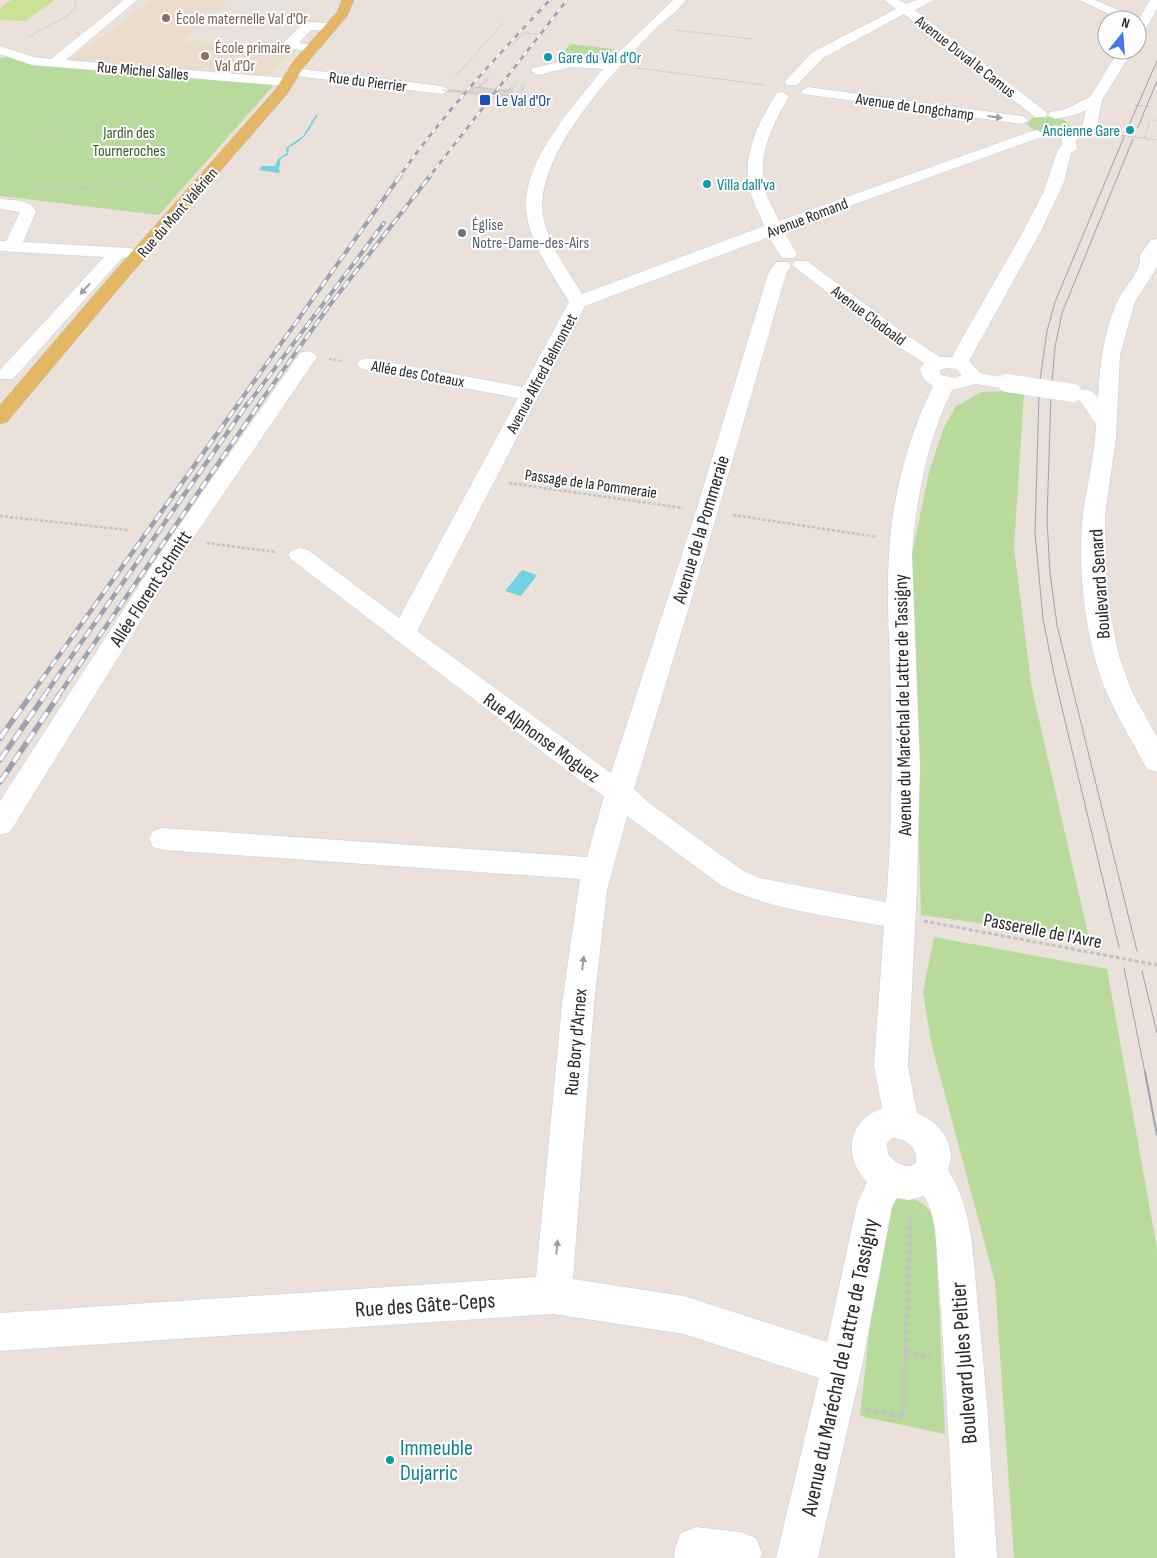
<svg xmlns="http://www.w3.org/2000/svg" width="1157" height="1558" font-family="'Sofia Sans Condensed',sans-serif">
  <rect width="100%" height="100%" fill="#e9e1da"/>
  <polygon fill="#e9dcca" points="151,0 229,0 182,40 294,49 269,76 74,61 72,58"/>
  <g fill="#b8db9b">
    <polygon points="571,44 613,49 606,57 562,53"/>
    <polygon points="8,57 23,62 269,83 273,86 159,215 0,196 0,58"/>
    <path d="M1049 117 1064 120 1072 127 1053 125V127L1071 129C1060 138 1036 135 1027 124L1032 118Z"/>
    <polygon points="1011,391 1024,392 1014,548 1032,689 1089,938 921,915 911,560 929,472 943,430 955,407 981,392"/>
    <polygon points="934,937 1107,969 1157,1249 1157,1558 1014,1558 995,1282 931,1042 923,992"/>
    <path d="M899 1197C917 1197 928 1204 935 1221L945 1434 860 1416 882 1215 890 1200Z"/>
  </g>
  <polygon fill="#cae297" points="11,0 55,0 25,21 0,20 0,8"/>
  <polygon fill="#d9d4d0" points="472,86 515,90 511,95 520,96 515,100 441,91 443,89 468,91"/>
  <g fill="#75d1e2">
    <path d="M316 115H318C309 129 305 141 289 147L288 155 281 158 279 168 280 173 259 170 262 166H275L278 159 287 153 286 148 303 136Z"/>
    <polygon points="522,570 537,575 521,596 505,591"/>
  </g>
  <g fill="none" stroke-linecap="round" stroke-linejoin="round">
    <defs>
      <g id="minor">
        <polygon points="124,0 137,0 66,60 287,78 294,82 287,86 32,65 0,54 0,46 34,57 51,59"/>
        <path d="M673 0H686C677 12 663 21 653 31 613 72 534 156 543 216 548 245 568 270 582 294L764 226C760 214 753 203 750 190 741 157 759 120 777 93L782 92 789 96C773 125 755 158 766 192 769 202 775 211 779 221L1032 131 1037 130 1044 134 1042 137 783 230 797 254 794 258H782L769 237 585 306 417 631 611 773 696 511 768 274 776 262H788L791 266 786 274 718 511 634 789 649 803 742 870 759 878 886 902C892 836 892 768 891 702 890 653 886 602 889 554 892 497 908 437 933 386 926 382 921 377 920 368L924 363 894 344 792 265 795 261H807L908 336 940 357H952C982 301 1016 248 1044 191 1048 182 1056 148 1062 146V139L1070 130 1082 127 1086 110 1075 115 1055 119 1048 115 1050 112 1066 109 1090 97 1119 50H1133L1102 100 1096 130 1094 133 1080 136 1076 140 1077 149 1071 153 1064 182 1041 231 969 361 980 373 1014 379 1017 383 1014 387 1007 389 976 384 952 390C927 441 916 499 912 555L920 766 917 887 908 1066 917 1113C940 1122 958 1145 948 1170 974 1210 973 1260 978 1307 987 1390 992 1474 997 1558H955C950 1467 946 1376 939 1285 936 1258 939 1220 924 1196L909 1200 897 1198 892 1207 862 1366 818 1558H776L819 1378 684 1334 553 1314 0 1351V1313L536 1277 562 1004 580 879 163 850 153 847 149 839 153 831 163 828 587 857 604 796 578 779 292 560 288 555 292 550 300 548 308 550 399 618 518 398 367 370 360 368 357 364 360 360 367 358 523 387 569 302C553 275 533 248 527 217 518 165 573 107 603 69L572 67 538 75 531 71 533 68 572 59 610 61ZM947 368 956 369 962 375 954 378 941 375 940 370ZM627 816 722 886C772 910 829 916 884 926L874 1066 882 1108C848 1121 842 1156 867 1182L857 1204 827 1342 684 1296 573 1279 594 1004 607 890ZM892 1138C907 1139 918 1147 916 1163 905 1171 895 1162 888 1154L887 1143Z"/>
        <polygon points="884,0 899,0 906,4 917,0 934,0 915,10 1045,111 1047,114 1045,117 1035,117 904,14 823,58 797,85 787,85 785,82 787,79 813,52 896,9"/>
        <polygon points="1079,0 1095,0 1139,19 1150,0 1157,0 1157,9 1142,36 1137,37 1137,20 1122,20"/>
        <polygon points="308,22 331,23 337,27 331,31 311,30 299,43 317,46 319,49 317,52 284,48 283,45 284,42 304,23"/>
        <polygon points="293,68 442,86 449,90 442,94 288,75 286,72 288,69"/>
        <polygon points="808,87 1022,116 1029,120 1022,124 803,94 801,91"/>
        <path d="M0 199C13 201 31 198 36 212L23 242 129 248 135 249 138 253 135 257 122 258 13 379H0V370L104 257 0 251V241H6L20 212 0 209Z"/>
        <path d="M1157 239V267L1135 302 1120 355 1116 437 1105 516 1106 571 1110 612 1119 656 1132 692 1157 737V772L1147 769 1143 762C1131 739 1116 715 1106 691 1085 641 1077 569 1083 514 1087 484 1095 454 1096 424L1076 395 1079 391C1088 388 1092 390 1098 397 1100 365 1103 333 1117 302 1124 286 1142 273 1140 255L1151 240Z"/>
        <polygon points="307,351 314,353 317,357 181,556 10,832 0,835 0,801 162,550 300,353"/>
        <polygon points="696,1527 741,1532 756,1538 762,1553 760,1558 674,1558 675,1548 681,1533"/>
      </g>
      <polygon id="major" points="342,0 354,0 347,16 303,68 287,94 125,281 7,422 0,424 0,405 113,273 276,89 292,63 337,12"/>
    </defs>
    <use href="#minor" stroke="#c8cdd8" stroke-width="1"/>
    <use href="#major" stroke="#c3c3c3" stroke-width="1"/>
    <g stroke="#c3c3c3" stroke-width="1" stroke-dasharray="2 1" stroke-linecap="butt">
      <polyline points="675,30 752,39"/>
      <polyline points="26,38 66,17 76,8 75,0"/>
      <polyline points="513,45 523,33 546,35"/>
      <polyline points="638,68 765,85"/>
      <polyline points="455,77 505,21"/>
      <polyline points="524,82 513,99 526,85"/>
      <polyline points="479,87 486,78"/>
      <polyline points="479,88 490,77"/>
      <polyline points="509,89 512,89 519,81"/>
      <polyline points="509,89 516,80"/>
      <polyline points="491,94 495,89"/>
      <polyline points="201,95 216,100 226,96"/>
      <path d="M246 101 253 105 235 117 238 121C232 127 226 130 217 127L225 117H221L226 111H230L238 102Z"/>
      <polyline points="1135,105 1150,107"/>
      <polyline points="218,113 235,114"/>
      <polyline points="1153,120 1157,121"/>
      <polyline points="1144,138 1150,121"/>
      <path d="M38 139C69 139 143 124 163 152 166 156 168 162 170 166"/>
      <polyline points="1148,139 1157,140"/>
      <path d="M0 152C43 139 75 117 107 86"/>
      <path d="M144 177C179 163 203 141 221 108L216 100"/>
    </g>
    <g stroke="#c3c3c3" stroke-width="2" stroke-dasharray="2.5 2" stroke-linecap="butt">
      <polyline points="126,182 147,176"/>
      <path d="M35 189C79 194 122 176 164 194"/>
      <polyline points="329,359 343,361"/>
    </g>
    <g stroke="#c3c3c3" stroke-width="2.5" stroke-dasharray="3 2" stroke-linecap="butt">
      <polyline points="509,483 683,508"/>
      <polyline points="733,515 877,537"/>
      <polyline points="0,516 128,530"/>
      <polyline points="207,543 276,552"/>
    </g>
    <g stroke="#c3c3c3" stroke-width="4.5" stroke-dasharray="5 3" stroke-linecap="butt">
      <polyline points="905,1352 930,1358"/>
      <polyline points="866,1409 903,1417 911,1213"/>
    </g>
    <use href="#minor" fill="#fff" fill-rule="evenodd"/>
    <use href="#major" fill="#e3b765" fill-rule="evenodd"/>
    <g stroke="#9da2b0" stroke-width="1">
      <polyline points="1129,125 1157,61"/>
      <polyline points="1138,127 1157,81"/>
      <polyline points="1040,380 1047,331 1055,302 1124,137"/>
      <polyline points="1052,381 1055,347 1062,313 1133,139"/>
      <polyline points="1039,394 1035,533 1043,619 1055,679 1119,947"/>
      <polyline points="1051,395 1047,520 1050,573 1057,625 1137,951"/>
      <polyline points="1124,968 1145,1073"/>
      <polyline points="1142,971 1157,1033"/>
    </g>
    <polyline stroke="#9da2b0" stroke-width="2" points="1145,1072 1157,1135"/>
    <defs>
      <g id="rail-far3">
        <path d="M399 177C444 113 496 57 550 0"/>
        <polyline points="429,177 567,0"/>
      </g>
      <g id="rail-far2">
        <polyline points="238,404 400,176"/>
        <polyline points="248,404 384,223"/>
        <polyline points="259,404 329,306 430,176"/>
      </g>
      <g id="rail-far1">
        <polyline points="30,696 239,403"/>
        <polyline points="44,696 248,403"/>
        <polyline points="58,696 260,403"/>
      </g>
      <g id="rail">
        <polyline points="0,738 31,695"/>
        <polyline points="0,760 45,695"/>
        <polyline points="0,782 59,695"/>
      </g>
    </defs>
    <use href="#rail-far3" stroke="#9da2b0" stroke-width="2.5"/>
    <use href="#rail-far2" stroke="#9da2b0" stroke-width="4"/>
    <use href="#rail-far1" stroke="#9da2b0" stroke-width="4.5"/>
    <use href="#rail" stroke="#9da2b0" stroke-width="5.5"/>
    <use href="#rail-far3" stroke="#fff" stroke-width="2" stroke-dasharray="5.5" stroke-linecap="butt"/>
    <use href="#rail-far2" stroke="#fff" stroke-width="2.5" stroke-dasharray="8" stroke-linecap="butt"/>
    <use href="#rail-far1" stroke="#fff" stroke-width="3" stroke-dasharray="9" stroke-linecap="butt"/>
    <use href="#rail" stroke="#fff" stroke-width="4" stroke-dasharray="12" stroke-linecap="butt"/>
    <defs>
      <polyline id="minor-bridge" points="1007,383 1073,393"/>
    </defs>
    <use href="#minor-bridge" stroke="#c8cdd8" stroke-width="18" stroke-linecap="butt"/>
    <g stroke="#c3c3c3" stroke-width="1" stroke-dasharray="2 1" stroke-linecap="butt">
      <polyline points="442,90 513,96"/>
      <polyline points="470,92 475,87 509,92"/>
      <polyline points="1107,133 1148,139"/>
    </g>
    <polyline stroke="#c3c3c3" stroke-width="3" stroke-dasharray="4 2.5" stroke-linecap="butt" points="924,921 1157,965"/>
    <use href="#minor-bridge" stroke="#fff" stroke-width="18"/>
  </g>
  <defs><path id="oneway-solid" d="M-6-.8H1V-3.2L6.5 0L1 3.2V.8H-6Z" transform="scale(1.25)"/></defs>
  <g fill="#9e9e9e">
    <use href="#oneway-solid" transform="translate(995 117) rotate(8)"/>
    <use href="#oneway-solid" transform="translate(85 289) rotate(132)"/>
    <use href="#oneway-solid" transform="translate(583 963) rotate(-83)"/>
    <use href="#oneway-solid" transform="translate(557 1247) rotate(-85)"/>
  </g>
  <g fill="#8d6e63" stroke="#fff" stroke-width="2">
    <circle cx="166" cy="18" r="5"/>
    <circle cx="205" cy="56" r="5"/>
  </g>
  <g fill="#0f9aa8" stroke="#fff" stroke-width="2">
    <circle cx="548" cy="57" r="5"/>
    <circle cx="1130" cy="130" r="5"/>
    <circle cx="707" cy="184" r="5"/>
    <circle cx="390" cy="1460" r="5"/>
  </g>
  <rect fill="#1a4fb4" stroke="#fff" stroke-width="2" x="479" y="94" width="12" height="12" rx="2.5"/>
  <circle fill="#6b7280" stroke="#fff" stroke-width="2" cx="462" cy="233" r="5"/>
  <g text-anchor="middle" stroke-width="4" stroke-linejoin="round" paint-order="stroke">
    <g font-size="16" fill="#785e54" stroke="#fff" text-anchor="start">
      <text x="176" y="24">École maternelle Val d'Or</text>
      <text x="215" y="53">École primaire<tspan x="215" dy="18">Val d'Or</tspan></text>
    </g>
    <g font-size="16" fill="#272727" stroke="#fff">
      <text transform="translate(966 56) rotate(38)" y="6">Avenue Duval le Camus</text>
      <text transform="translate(143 70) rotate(5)" y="6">Rue Michel Salles</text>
      <text transform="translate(368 81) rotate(7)" y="6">Rue du Pierrier</text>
      <text transform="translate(915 106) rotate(8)" y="6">Avenue de Longchamp</text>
      <text transform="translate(177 212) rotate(-49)" y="6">Rue du Mont Valérien</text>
      <text transform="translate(807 217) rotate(-21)" y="6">Avenue Romand</text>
      <text transform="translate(869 315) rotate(37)" y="6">Avenue Clodoald</text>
      <text transform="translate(418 373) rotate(10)" y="6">Allée des Coteaux</text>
      <text transform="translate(541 373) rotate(-62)" y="6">Avenue Alfred Belmontet</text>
      <text transform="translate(591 483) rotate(8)" y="6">Passage de la Pommeraie</text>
    </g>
    <g font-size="16" fill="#0d838f" stroke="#fff" text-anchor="start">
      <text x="558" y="63">Gare du Val d'Or</text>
      <text x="1120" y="136" text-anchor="end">Ancienne Gare</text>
      <text x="717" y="190">Villa dall’va</text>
    </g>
    <g font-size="16" fill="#164399" stroke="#fff" text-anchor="start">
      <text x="496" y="106">Le Val d'Or</text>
    </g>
    <g font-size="16" fill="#335c1f" stroke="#fff">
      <text x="129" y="138">Jardin des<tspan x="129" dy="18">Tourneroches</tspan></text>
    </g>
    <g font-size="16" fill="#5b616d" stroke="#fff" text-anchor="start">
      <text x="472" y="230">Église<tspan x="472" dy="18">Notre-Dame-des-Airs</tspan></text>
    </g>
    <g font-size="19" fill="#272727" stroke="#fff">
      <text transform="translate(700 529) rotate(-73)" y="7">Avenue de la Pommeraie</text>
      <text transform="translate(1099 584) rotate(-94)" y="7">Boulevard Senard</text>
      <text transform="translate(150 588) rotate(-57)" y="7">Allée Florent Schmitt</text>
      <text transform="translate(902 705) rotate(-91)" y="7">Avenue du Maréchal de Lattre de Tassigny</text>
      <text transform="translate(542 737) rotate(36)" y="7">Rue Alphonse Moguez</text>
      <text transform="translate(1043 930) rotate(11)" y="7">Passerelle de l'Avre</text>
      <text transform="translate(575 1042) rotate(-85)" y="7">Rue Bory d'Arnex</text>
    </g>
    <g font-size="22" fill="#272727" stroke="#fff">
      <text transform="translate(425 1304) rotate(-4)" y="8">Rue des Gâte-Ceps</text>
      <text transform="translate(963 1363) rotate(-94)" y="8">Boulevard Jules Peltier</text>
      <text transform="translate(839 1367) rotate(-78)" y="8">Avenue du Maréchal de Lattre de Tassigny</text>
    </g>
    <g font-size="22" fill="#0d838f" stroke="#fff" text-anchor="start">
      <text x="400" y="1455">Immeuble<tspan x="400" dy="25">Dujarric</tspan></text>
    </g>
  </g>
  <g transform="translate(1122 35) rotate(17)"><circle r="24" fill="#ffffff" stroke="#a9a9a9"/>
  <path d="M0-4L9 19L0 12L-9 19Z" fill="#4777e9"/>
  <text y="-8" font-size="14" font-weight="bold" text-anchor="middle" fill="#272727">N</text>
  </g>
</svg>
